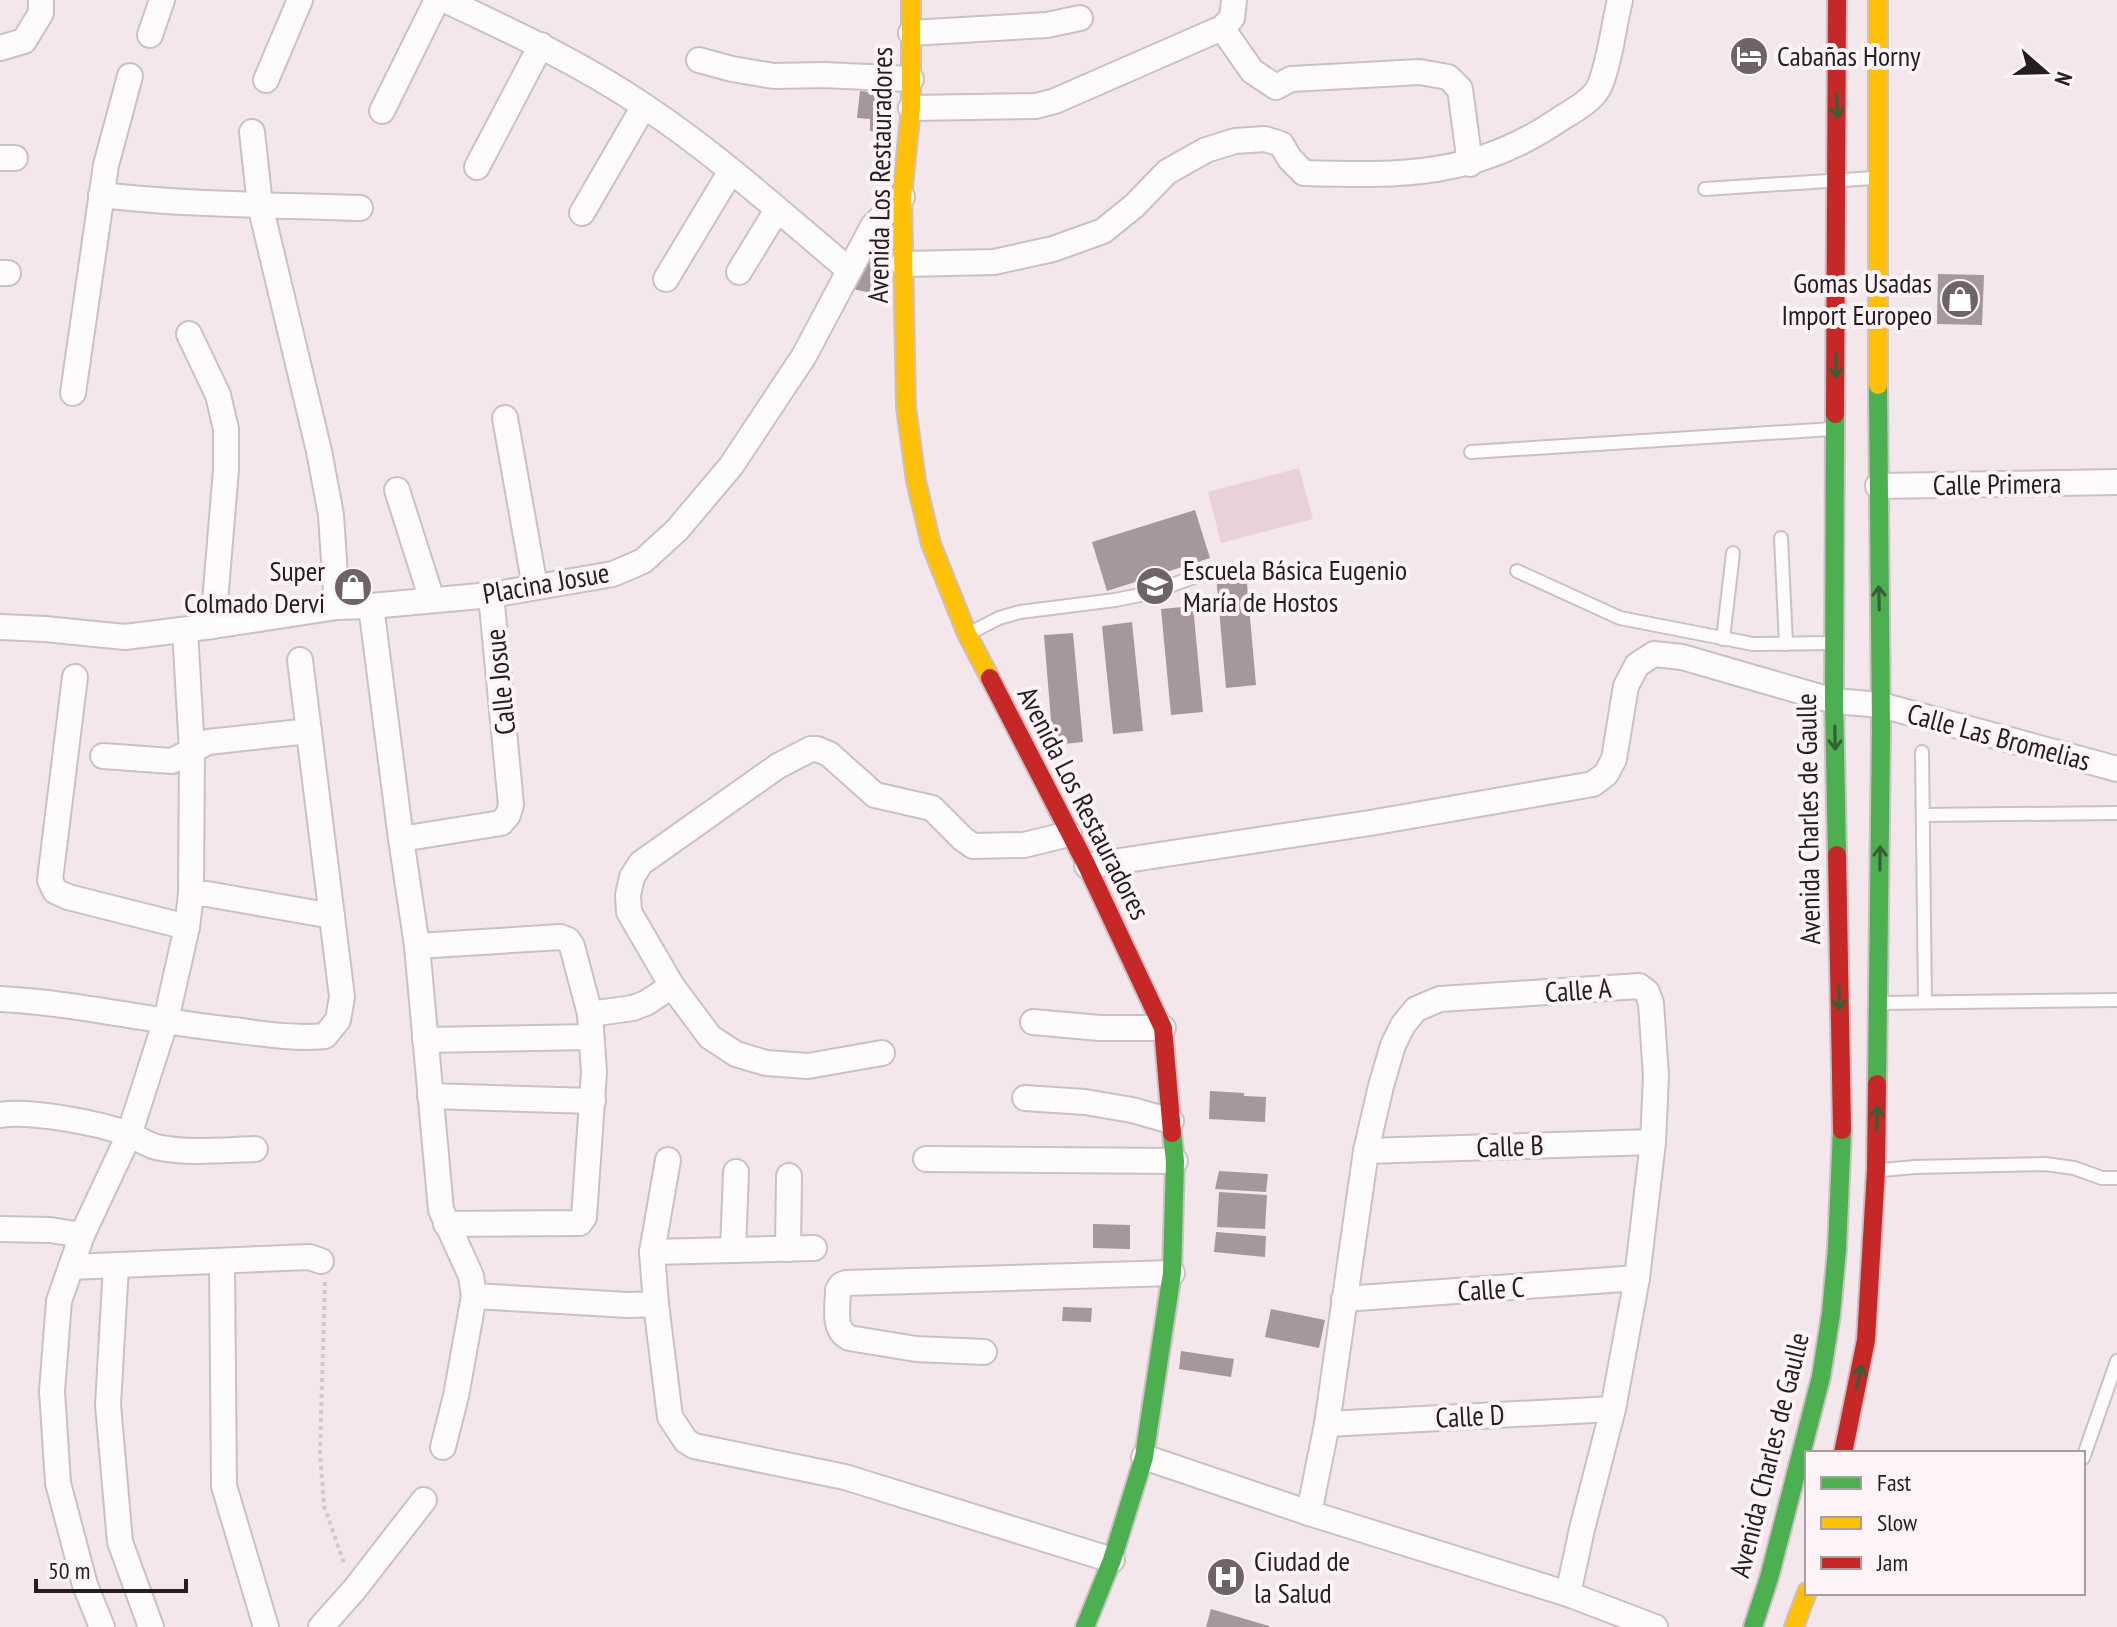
<svg xmlns="http://www.w3.org/2000/svg" width="2117" height="1627" font-family="'PT Sans Narrow',sans-serif">
  <rect width="100%" height="100%" fill="#f4e7ec"/>
  <polygon fill="#e9d1da" points="1299,468 1313,519 1221,543 1208,492"/>
  <g fill="#a5979d">
    <polygon points="860,91 892,94 888,132 870,131 870,119 857,118"/>
    <polygon points="876,235 885,236 884,296 853,289"/>
    <polygon points="1938,274 1984,275 1982,325 1937,324"/>
    <polygon points="1195,510 1210,558 1107,591 1092,542"/>
    <polygon points="1246,572 1256,685 1226,688 1216,575"/>
    <polygon points="345,580 360,580 360,598 350,598 345,593"/>
    <polygon points="1193,606 1203,712 1171,715 1161,609"/>
    <polygon points="1132,622 1143,731 1113,734 1102,626"/>
    <polygon points="1073,633 1083,742 1053,745 1044,635"/>
    <polygon points="1210,1091 1244,1093 1244,1096 1266,1097 1265,1122 1209,1119"/>
    <polygon points="1219,1171 1268,1174 1266,1192 1215,1189"/>
    <polygon points="1219,1192 1267,1195 1265,1229 1217,1227"/>
    <polygon points="1093,1224 1130,1225 1130,1249 1093,1248"/>
    <polygon points="1216,1232 1266,1236 1265,1257 1214,1252"/>
    <polygon points="1063,1307 1092,1308 1091,1322 1062,1321"/>
    <polygon points="1271,1309 1325,1320 1319,1348 1265,1337"/>
    <polygon points="1181,1351 1234,1359 1231,1377 1179,1369"/>
    <polygon points="1211,1609 1269,1626 1269,1627 1206,1627"/>
  </g>
  <g fill="none" stroke-linecap="round" stroke-linejoin="round">
    <defs>
      <g id="lane">
        <polyline points="1705,189 1873,178"/>
        <polyline points="1471,452 1832,429"/>
        <polyline points="1781,538 1786,644"/>
        <polyline points="1517,571 1620,618 1753,644 1831,643"/>
        <polyline points="970,633 999,618 1020,612 1115,600 1150,593 1208,572"/>
        <polyline points="1723,639 1733,553"/>
        <polyline points="1922,752 1925,1002"/>
        <polyline points="1923,815 2117,813"/>
        <polyline points="1880,1003 2117,1000"/>
        <polyline points="1882,1170 1915,1167 2045,1164 2074,1168 2102,1178 2117,1178"/>
        <polyline points="2083,1458 2117,1361"/>
      </g>
      <g id="street">
        <path d="M445 0C513 32 582 64 644 106 717 154 782 214 849 270"/>
        <polyline points="1222,28 1252,71 1276,87 1291,79 1420,72 1448,77 1460,89 1470,164"/>
        <polyline points="911,33 1047,25 1080,18"/>
        <polyline points="150,35 162,0"/>
        <polyline points="0,48 24,41 41,13 41,0"/>
        <polyline points="699,60 732,69 774,76 824,75 911,79"/>
        <polyline points="266,80 300,0"/>
        <polyline points="911,108 1036,106 1055,101 1222,28 1232,18 1234,0"/>
        <polyline points="382,111 437,0"/>
        <polyline points="252,132 260,205 319,451 331,515 337,607"/>
        <polyline points="0,158 15,158"/>
        <polyline points="477,167 541,45"/>
        <path d="M101 195C187 205 273 205 360 208"/>
        <polyline points="582,213 644,106"/>
        <path d="M903 264 994 262 1053 249 1103 231 1134 206 1167 172 1206 150 1235 141 1265 139 1281 144 1290 159 1304 173C1402 176 1476 177 1560 119 1573 111 1590 102 1598 89 1609 68 1614 24 1620 0"/>
        <polyline points="739,272 777,210"/>
        <polyline points="0,273 8,273"/>
        <polyline points="666,279 731,171"/>
        <polyline points="189,334 218,395 226,429 226,469 213,626"/>
        <polyline points="73,393 106,165 130,76"/>
        <polyline points="505,418 535,587"/>
        <polyline points="1878,486 2117,482"/>
        <polyline points="397,490 432,600"/>
        <polyline points="371,606 401,839 417,946 441,1210 471,1276 474,1296 456,1396 443,1447"/>
        <polyline points="0,627 45,629 125,637 213,626 337,607 371,606 491,595 613,574 643,561 677,530 731,466 804,356 873,226 902,197"/>
        <polyline points="75,677 50,880 55,891 68,897 187,927"/>
        <polyline points="103,756 172,761 208,742 309,731"/>
        <polyline points="401,839 501,823 508,815 511,805 491,595"/>
        <polyline points="1087,866 1370,823 1593,784 1606,774 1614,759 1626,686 1637,665 1654,654 1682,657 1834,701 1881,705 2117,769"/>
        <polyline points="191,894 207,894 332,916"/>
        <polyline points="417,946 561,937 568,940 572,946 590,1014 594,1072 584,1217 580,1223 446,1224"/>
        <path d="M0 999C78 1003 155 1022 233 1030 264 1034 294 1039 325 1036L338 1020 342 997 300 660"/>
        <polyline points="590,1014 633,1008 646,1003 672,986"/>
        <polyline points="1033,1022 1100,1028 1163,1028"/>
        <polyline points="425,1040 591,1037"/>
        <polyline points="882,1053 808,1066 766,1063 736,1054 710,1037 672,986 629,912 628,895 632,877 641,863 778,766 811,749 817,749 829,754 875,795 932,808 963,839 973,846 1024,845 1069,834"/>
        <polyline points="430,1096 593,1101"/>
        <polyline points="1025,1098 1085,1102 1132,1110 1171,1121"/>
        <path d="M0 1115C30 1110 99 1123 128 1134 138 1138 146 1144 156 1147 188 1154 223 1150 255 1149"/>
        <polyline points="1366,1151 1653,1142"/>
        <polyline points="926,1159 1175,1161"/>
        <polyline points="668,1160 652,1252 656,1304 670,1417 686,1441 694,1446 845,1477 1112,1560"/>
        <polyline points="0,1229 50,1230 82,1235"/>
        <polyline points="788,1249 789,1176"/>
        <polyline points="733,1250 736,1172"/>
        <polyline points="652,1252 814,1248"/>
        <polyline points="222,1261 224,1486 266,1627"/>
        <polyline points="116,1266 108,1405 120,1542 151,1627"/>
        <polyline points="71,1267 309,1257 321,1261"/>
        <polyline points="474,1296 628,1305 656,1304"/>
        <polyline points="1344,1299 1637,1278"/>
        <path d="M984 1352 916 1349 849 1338C832 1329 838 1307 838 1290L841 1285 846 1283 1172 1273"/>
        <polyline points="1327,1424 1613,1409"/>
        <polyline points="1144,1457 1309,1513 1568,1594 1655,1627"/>
        <polyline points="1309,1513 1327,1424 1366,1151 1381,1086 1393,1045 1403,1025 1416,1009 1440,999 1639,986 1647,992 1651,1003 1656,1076 1653,1142 1637,1278 1613,1409 1582,1529 1568,1594"/>
        <polyline points="102,1627 85,1585 58,1483 52,1391 59,1301 82,1235 129,1135 166,1020 187,927 191,894 192,751 185,630"/>
        <polyline points="321,1627 354,1590 424,1500"/>
      </g>
      <g id="fast">
        <polyline points="1835,414 1834,701 1837,855"/>
        <polyline points="1877,1084 1881,730 1878,385"/>
        <polyline points="1085,1627 1112,1560 1144,1457 1172,1273 1175,1161 1172,1133"/>
        <polyline points="1753,1627 1769,1578 1821,1377 1831,1314 1837,1249 1842,1130"/>
      </g>
      <g id="slow">
        <polyline points="911,0 911,108 902,197 906,407 916,481 931,544 967,634 990,678"/>
        <polyline points="1878,0 1878,385"/>
        <polyline points="1794,1627 1807,1592"/>
      </g>
      <g id="jam">
        <polyline points="1835,414 1837,0"/>
        <polyline points="990,678 1087,866 1163,1028 1172,1133"/>
        <polyline points="1837,855 1842,1130"/>
        <polyline points="1843,1453 1866,1340 1876,1170 1877,1084"/>
      </g>
    </defs>
    <use href="#lane" stroke="#cbc0c4" stroke-width="16"/>
    <use href="#street" stroke="#cbc0c4" stroke-width="28"/>
    <use href="#fast" stroke="#cbc0c4" stroke-width="22"/>
    <use href="#slow" stroke="#cbc0c4" stroke-width="22"/>
    <use href="#jam" stroke="#cbc0c4" stroke-width="22"/>
    <polyline stroke="#cecacb" stroke-width="4" stroke-dasharray="4 4" stroke-linecap="butt" points="325,1282 320,1452 324,1506 345,1566"/>
    <use href="#lane" stroke="#fdfbfc" stroke-width="12"/>
    <use href="#street" stroke="#fdfbfc" stroke-width="24"/>
    <use href="#fast" stroke="#4caf50" stroke-width="18"/>
    <use href="#slow" stroke="#ffc107" stroke-width="18"/>
    <use href="#jam" stroke="#c62828" stroke-width="18"/>
  </g>
  <defs><path id="oneway-shaft" d="M-6 0H5M1.5-3L5.5 0L1.5 3" fill="none" stroke-width="1.6" stroke-linecap="round" stroke-linejoin="round" transform="scale(2)"/></defs>
  <g stroke="#375f36">
    <use href="#oneway-shaft" transform="translate(1837 106) rotate(90)"/>
    <use href="#oneway-shaft" transform="translate(1836 366) rotate(90)"/>
    <use href="#oneway-shaft" transform="translate(1879 598) rotate(-91)"/>
    <use href="#oneway-shaft" transform="translate(1835 738) rotate(89)"/>
    <use href="#oneway-shaft" transform="translate(1880 858) rotate(-89)"/>
    <use href="#oneway-shaft" transform="translate(1839 998) rotate(89)"/>
    <use href="#oneway-shaft" transform="translate(1877 1118) rotate(-89)"/>
    <use href="#oneway-shaft" transform="translate(1859 1377) rotate(-78)"/>
  </g>
  <defs>
    <symbol id="hotel-disc" viewBox="-11 -11 22 22"><circle r="9.5" fill="#6e6467" stroke="#fef3f7"/><path d="M-6-4.5h1.5V1H6V5H4.5V3h-9V5H-6ZM-4 0a1.8 1.8 0 1 1 3.6 0ZM.5 0V-2.5h3Q6-2.5 6 0Z" fill="#fff"/></symbol>
    <symbol id="shop-disc" viewBox="-11 -11 22 22"><circle r="9.5" fill="#6e6467" stroke="#fef3f7"/><path d="M-5-2.5h2.3a2.7 3.5 0 0 1 5.4 0H5L5.5 6h-11ZM-1.5-2.5h3a1.5 2.3 0 0 0-3 0Z" fill="#fff"/></symbol>
    <symbol id="school-disc" viewBox="-11 -11 22 22"><circle r="9.5" fill="#6e6467" stroke="#fef3f7"/><path d="M0-5L7-2L0 1L-7-2ZM-4 1L0 2.5L4 1V4Q0 6-4 4Z" fill="#fff"/></symbol>
    <symbol id="hospital-disc" viewBox="-11 -11 22 22"><circle r="9.5" fill="#6e6467" stroke="#fef3f7"/><path d="M-5-5h3v3.5h4V-5h3V5h-3V1.5h-4V5h-3Z" fill="#fff"/></symbol>
  </defs>
  <g fill-rule="evenodd">
    <use href="#hotel-disc" x="1727" y="34" width="44" height="44"/>
    <use href="#shop-disc" x="1938" y="277" width="44" height="44"/>
    <use href="#school-disc" x="1133" y="564" width="44" height="44"/>
    <use href="#shop-disc" x="331" y="565" width="44" height="44"/>
    <use href="#hospital-disc" x="1204" y="1555" width="44" height="44"/>
  </g>
  <g text-anchor="middle" stroke-width="8" stroke-linejoin="round" paint-order="stroke">
    <g font-size="28" fill="#261d20" stroke="#fef3f7" text-anchor="start">
      <text x="1777" y="66">Cabañas Horny</text>
      <text x="1932" y="293" text-anchor="end">Gomas Usadas<tspan x="1932" dy="32">Import Europeo</tspan></text>
      <text x="1183" y="580">Escuela Básica Eugenio<tspan x="1183" dy="32">María de Hostos</tspan></text>
      <text x="325" y="581" text-anchor="end">Super<tspan x="325" dy="32">Colmado Dervi</tspan></text>
      <text x="1254" y="1571">Ciudad de<tspan x="1254" dy="32">la Salud</tspan></text>
    </g>
    <g font-size="28" fill="#261d20" stroke="#fef3f7">
      <text transform="translate(880 175) rotate(-89)" y="10">Avenida Los Restauradores</text>
      <text transform="translate(1997 484) rotate(-1)" y="10">Calle Primera</text>
      <text transform="translate(546 583) rotate(-10)" y="10">Placina Josue</text>
      <text transform="translate(500 682) rotate(-96)" y="10">Calle Josue</text>
      <text transform="translate(1999 737) rotate(15)" y="10">Calle Las Bromelias</text>
      <text transform="translate(1084 803) rotate(63)" y="10">Avenida Los Restauradores</text>
      <text transform="translate(1808 819) rotate(-91)" y="10">Avenida Charles de Gaulle</text>
      <text transform="translate(1578 990) rotate(-4)" y="10">Calle A</text>
      <text transform="translate(1510 1146) rotate(-2)" y="10">Calle B</text>
      <text transform="translate(1491 1289) rotate(-4)" y="10">Calle C</text>
      <text transform="translate(1470 1416) rotate(-3)" y="10">Calle D</text>
      <text transform="translate(1769 1455) rotate(-76)" y="10">Avenida Charles de Gaulle</text>
    </g>
  </g>
  <rect x="1805" y="1451" width="280" height="144" fill="#fef3f7" stroke="#a89da1" stroke-width="2"/>
  <rect x="1821" y="1477" width="40" height="12" fill="#4caf50" stroke="#a89da1" stroke-width="2"/>
  <text x="1877" y="1491" font-size="24" fill="#261d20">Fast</text>
  <rect x="1821" y="1517" width="40" height="12" fill="#ffc107" stroke="#a89da1" stroke-width="2"/>
  <text x="1877" y="1531" font-size="24" fill="#261d20">Slow</text>
  <rect x="1821" y="1557" width="40" height="12" fill="#c62828" stroke="#a89da1" stroke-width="2"/>
  <text x="1877" y="1571" font-size="24" fill="#261d20">Jam</text>
  <g transform="translate(2045 72) rotate(110)" stroke="#fef3f7" stroke-width="6" paint-order="stroke">
  <path d="M0-6L14 30L0 20L-14 30Z" fill="#261d20"/>
  <text y="-12" font-size="22" font-weight="bold" text-anchor="middle" fill="#261d20">N</text>
  </g>
  <path d="M36 1579v12h150v-12" fill="none" stroke="#261d20" stroke-width="4"/>
  <text x="48" y="1579" font-size="24" fill="#261d20" stroke="#fef3f7" stroke-width="6" paint-order="stroke">50 m</text>
</svg>
